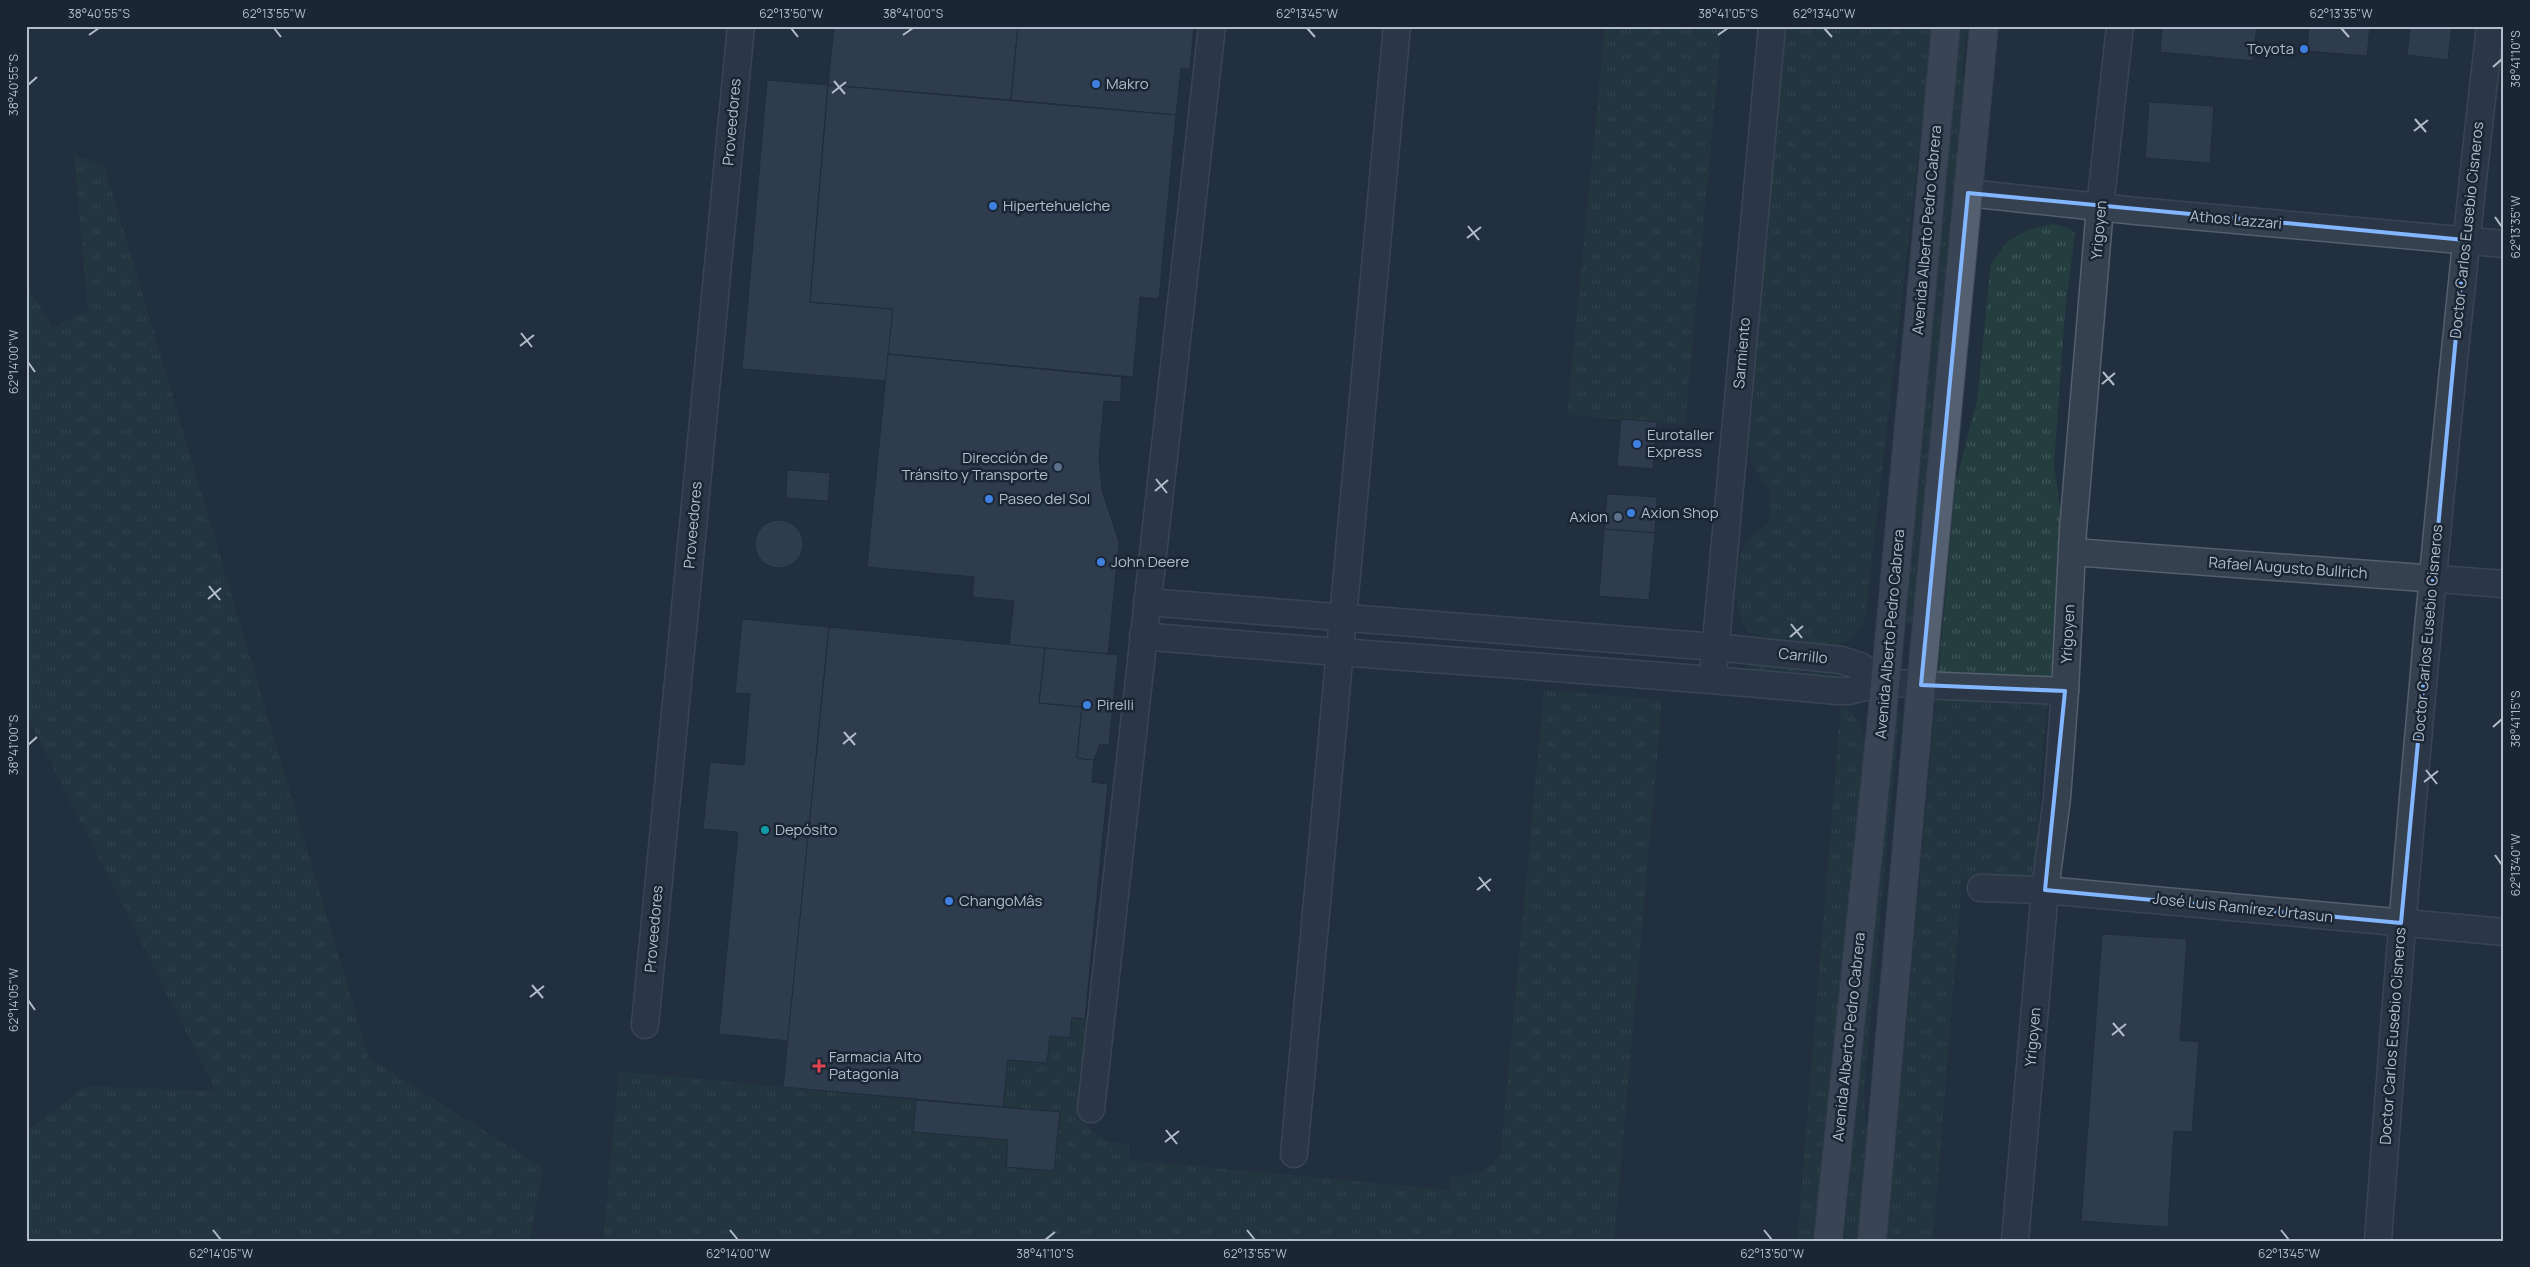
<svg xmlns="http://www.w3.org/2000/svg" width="2530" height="1267" font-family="Manrope,sans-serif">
  <defs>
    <pattern id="grass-tufts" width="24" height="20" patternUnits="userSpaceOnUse" patternTransform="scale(1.25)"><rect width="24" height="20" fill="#243e40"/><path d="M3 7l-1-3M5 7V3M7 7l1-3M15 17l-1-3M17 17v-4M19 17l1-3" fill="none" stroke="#41585a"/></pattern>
  </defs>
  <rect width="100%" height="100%" fill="#222f3f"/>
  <g fill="url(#grass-tufts)">
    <polygon points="1605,26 1722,26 1685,425 1567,415"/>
    <path d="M1785 26H1933L1865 619C1859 631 1853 641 1839 644 1829 647 1754 638 1748 631 1733 617 1734 572 1741 554 1746 540 1759 531 1769 522L1770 490 1752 465 1749 446Z"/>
    <polygon points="1960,26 1968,26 1962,70 1967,122 1919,624 1902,624"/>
    <polygon points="74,155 104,165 369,1058 543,1168 530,1241 26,1241 26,1132 86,1086 216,1091 26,714 26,282 52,328 88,310"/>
    <polygon points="2053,224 2068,228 2075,234 2065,311 2054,464 2061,517 2058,608 2043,747 2035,869 2032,877 2023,882 1962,881 1933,1241 1887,1241 1956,481 1977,400 1991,263 2008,241 2030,229"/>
    <polygon points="1751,662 1843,670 1849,676 1842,680 1748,672 1745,667"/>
    <path d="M1544 690 1662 700 1614 1241H603L619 1071 916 1100 913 1132 1008 1140 1006 1167 1054 1171 1060 1112 1003 1107 1008 1060 1046 1063 1050 1036 1070 1038 1072 1018 1093 1020 1084 1115C1090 1138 1108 1142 1129 1145V1160L1450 1190 1451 1176C1473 1176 1492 1173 1501 1150Z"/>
    <path d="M1841 704C1860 718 1865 734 1867 756L1817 1241H1797Z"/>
    <polygon points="1895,710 1900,711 1864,1086 1868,1173 1861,1241 1844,1241"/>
  </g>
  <g fill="#3d4d5f" stroke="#1d2836">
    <polygon points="834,26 1018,26 1011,100 828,85"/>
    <polygon points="1018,26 1194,26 1190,69 1181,68 1176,115 1011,100"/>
    <polygon points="2162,26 2257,26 2253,61 2160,52"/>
    <polygon points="2309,26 2370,26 2367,56 2307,51"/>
    <polygon points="2410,26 2452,26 2448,60 2407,55"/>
    <polygon points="767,80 828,85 810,302 893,309 886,381 742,369"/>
    <polygon points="828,85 1176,115 1159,299 1140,297 1133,377 888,354 893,309 810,302"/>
    <polygon points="2149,102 2214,106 2210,163 2145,158"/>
    <polygon points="888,354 1122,377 1120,402 1104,401 1099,457 1102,490 1119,542 1108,654 1009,645 1014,601 972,597 974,577 867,567"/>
    <polygon points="1621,419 1657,422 1653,469 1617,466"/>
    <polygon points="787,470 830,473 828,501 786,498"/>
    <polygon points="1607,494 1657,497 1655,533 1604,529"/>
    <circle cx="779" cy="544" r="24"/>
    <polygon points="1604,529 1655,533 1649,600 1599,596"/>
    <polygon points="742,619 829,627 788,1041 719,1034 738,832 703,829 710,762 744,765 750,694 735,693"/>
    <polygon points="829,627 1045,648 1039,703 1082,707 1077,758 1094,760 1092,782 1108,784 1085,1019 1072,1018 1070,1038 1050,1036 1047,1063 1008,1060 1003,1107 783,1087"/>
    <polygon points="1045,648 1118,655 1109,745 1100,744 1094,760 1077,758 1082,707 1039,703"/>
    <polygon points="2102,934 2187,939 2180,1040 2199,1042 2192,1132 2174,1131 2168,1227 2081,1221"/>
    <polygon points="916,1100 1060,1112 1054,1171 1006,1167 1008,1140 913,1132"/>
  </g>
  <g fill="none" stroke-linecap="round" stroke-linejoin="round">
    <defs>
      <g id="minor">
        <polyline points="1968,193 2136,211 2504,244"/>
        <polyline points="2073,552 2504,584"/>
        <polyline points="1147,602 1715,647 1841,660 1860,666 1885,682"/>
        <path d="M1143 636C1375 657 1606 669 1837 691H1849L1885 682 1921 685 2065 691"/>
        <polyline points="1714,663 1772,26"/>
        <polyline points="1981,888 2045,890 2504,932"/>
        <polyline points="645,1025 741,26"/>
        <polyline points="1091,1109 1212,26"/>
        <polyline points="1294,1154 1397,26"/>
        <polyline points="2015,1241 2045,890 2057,798 2065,691 2073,530 2100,207 2120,26"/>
        <path d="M2378 1241C2407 835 2444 430 2490 26"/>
      </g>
      <g id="major">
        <polyline points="1828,1241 1882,717 1946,26"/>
        <polyline points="1872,1241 1921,685 1984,26"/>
      </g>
    </defs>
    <use href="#minor" stroke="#545f6d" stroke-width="29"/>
    <use href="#major" stroke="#3f4a58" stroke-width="30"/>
    <use href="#minor" stroke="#36414f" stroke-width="26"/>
    <use href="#major" stroke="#54606f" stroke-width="28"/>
  </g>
  <path d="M0 0H2530V1267H0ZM1968 193 2465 240 2401 923 2045 890 2065 691 1921 685Z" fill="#222f3f" fill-opacity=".55" fill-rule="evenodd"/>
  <path fill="none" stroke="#82b6ff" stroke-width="4" stroke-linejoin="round" d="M1968 193 2465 240 2401 923 2045 890 2065 691 1921 685Z"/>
  <path fill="none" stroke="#b2bcca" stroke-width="2" d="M274 28 281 37M791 28 798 37M1307 28 1315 37M1824 28 1832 37M2341 28 2349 37M89 35 99 28M903 35 913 28M1718 35 1728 28M2493 67 2502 59M834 81 845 94M28 85 37 77M832 93 846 82M2415 119 2426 132M2414 131 2428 120M2495 217 2502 227M1468 226 1479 240M1467 238 1481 227M521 333 532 347M520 346 534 335M28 362 35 372M2103 372 2114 385M2102 384 2115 373M1156 479 1167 493M1155 491 1168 480M209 586 220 600M208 599 221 588M1791 624 1802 638M1790 637 1803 626M2493 727 2502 719M844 732 855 745M843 744 856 733M28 745 37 737M2426 770 2437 784M2424 782 2438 771M2495 855 2502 865M1479 877 1490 891M1477 890 1491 879M532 985 543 998M530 997 544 986M28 1000 35 1010M2113 1023 2124 1036M2112 1035 2126 1024M1166 1130 1177 1144M1165 1142 1179 1131M213 1230 221 1240M730 1230 738 1240M1247 1230 1255 1240M1764 1230 1772 1240M2281 1230 2289 1240M1045 1240 1055 1232"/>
  <g fill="#3f7fe0" stroke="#1b2634" stroke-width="2">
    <circle cx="2304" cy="49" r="5"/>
    <circle cx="1096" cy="84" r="5"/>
    <circle cx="993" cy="206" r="5"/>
    <circle cx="1637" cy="444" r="5"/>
    <circle cx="989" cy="499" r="5"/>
    <circle cx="1631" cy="513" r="5"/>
    <circle cx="1101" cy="562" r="5"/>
    <circle cx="1087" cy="705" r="5"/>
    <circle cx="949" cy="901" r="5"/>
  </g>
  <g fill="#5c6f8a" stroke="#1b2634" stroke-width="2">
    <circle cx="1058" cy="467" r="5"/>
    <circle cx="1618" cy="517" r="5"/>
  </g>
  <circle fill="#0f9aa8" stroke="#1b2634" stroke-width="2" cx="765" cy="830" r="5"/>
  <path fill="#e0444e" stroke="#1b2634" stroke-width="2" d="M816.5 1058.5h5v5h5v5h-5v5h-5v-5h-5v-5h5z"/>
  <g text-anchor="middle" stroke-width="5" stroke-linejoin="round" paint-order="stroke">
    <g font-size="15" fill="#b2bcca" stroke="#1b2634" text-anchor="start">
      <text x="2294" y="54" text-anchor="end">Toyota</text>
      <text x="1106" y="89">Makro</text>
      <text x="1003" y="211">Hipertehuelche</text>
      <text x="1647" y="440">Eurotaller<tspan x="1647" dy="17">Express</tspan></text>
      <text x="1048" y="463" text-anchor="end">Dirección de<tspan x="1048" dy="17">Tránsito y Transporte</tspan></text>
      <text x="999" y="504">Paseo del Sol</text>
      <text x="1641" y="518">Axion Shop</text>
      <text x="1608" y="522" text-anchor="end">Axion</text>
      <text x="1111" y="567">John Deere</text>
      <text x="1097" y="710">Pirelli</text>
      <text x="775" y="835">Depósito</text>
      <text x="959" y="906">ChangoMâs</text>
      <text x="829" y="1062">Farmacia Alto<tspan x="829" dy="17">Patagonia</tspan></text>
    </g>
    <g font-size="15" fill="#b2bcca" stroke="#1b2634">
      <text transform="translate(732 122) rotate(-85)" y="5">Proveedores</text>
      <text transform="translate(2236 220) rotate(5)" y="5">Athos Lazzari</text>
      <text transform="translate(1927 230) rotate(-85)" y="5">Avenida Alberto Pedro Cabrera</text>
      <text transform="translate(2099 230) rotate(-85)" y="5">Yrigoyen</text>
      <text transform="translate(2467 230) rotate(-84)" y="5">Doctor Carlos Eusebio Cisneros</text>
      <text transform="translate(1742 353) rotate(-85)" y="5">Sarmiento</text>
      <text transform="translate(693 525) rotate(-85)" y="5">Proveedores</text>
      <text transform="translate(2288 568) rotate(4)" y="5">Rafael Augusto Bullrich</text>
      <text transform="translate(2428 633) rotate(-85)" y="5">Doctor Carlos Eusebio Cisneros</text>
      <text transform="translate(1890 634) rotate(-85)" y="5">Avenida Alberto Pedro Cabrera</text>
      <text transform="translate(2068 634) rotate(-87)" y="5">Yrigoyen</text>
      <text transform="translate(1803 656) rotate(6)" y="5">Carrillo</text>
      <text transform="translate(2243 908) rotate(6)" y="5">José Luis Ramírez Urtasun</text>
      <text transform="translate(654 929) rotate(-85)" y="5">Proveedores</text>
      <text transform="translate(2393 1036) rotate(-86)" y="5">Doctor Carlos Eusebio Cisneros</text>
      <text transform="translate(1849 1037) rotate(-84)" y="5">Avenida Alberto Pedro Cabrera</text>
      <text transform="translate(2033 1037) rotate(-85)" y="5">Yrigoyen</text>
    </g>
  </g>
  <rect width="2530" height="1267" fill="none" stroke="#1b2634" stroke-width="55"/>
  <rect x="28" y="28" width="2474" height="1212" fill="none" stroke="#b2bcca" stroke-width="2"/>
  <g font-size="12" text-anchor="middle" fill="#b2bcca">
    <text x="99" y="18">38°40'55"S</text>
    <text x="274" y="18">62°13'55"W</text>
    <text x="791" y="18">62°13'50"W</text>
    <text x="913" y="18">38°41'00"S</text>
    <text x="1307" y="18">62°13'45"W</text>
    <text x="1728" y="18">38°41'05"S</text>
    <text x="1824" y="18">62°13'40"W</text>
    <text x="2341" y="18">62°13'35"W</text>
    <text transform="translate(2516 59) rotate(-90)" y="4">38°41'10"S</text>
    <text transform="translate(14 85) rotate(-90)" y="4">38°40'55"S</text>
    <text transform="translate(2516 227) rotate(-90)" y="4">62°13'35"W</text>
    <text transform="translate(14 362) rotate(-90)" y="4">62°14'00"W</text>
    <text transform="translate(2516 719) rotate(-90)" y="4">38°41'15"S</text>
    <text transform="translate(14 745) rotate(-90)" y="4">38°41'00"S</text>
    <text transform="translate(2516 865) rotate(-90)" y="4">62°13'40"W</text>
    <text transform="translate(14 1000) rotate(-90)" y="4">62°14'05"W</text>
    <text x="221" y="1258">62°14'05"W</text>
    <text x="738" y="1258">62°14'00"W</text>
    <text x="1045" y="1258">38°41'10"S</text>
    <text x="1255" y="1258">62°13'55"W</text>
    <text x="1772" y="1258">62°13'50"W</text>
    <text x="2289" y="1258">62°13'45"W</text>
  </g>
</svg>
